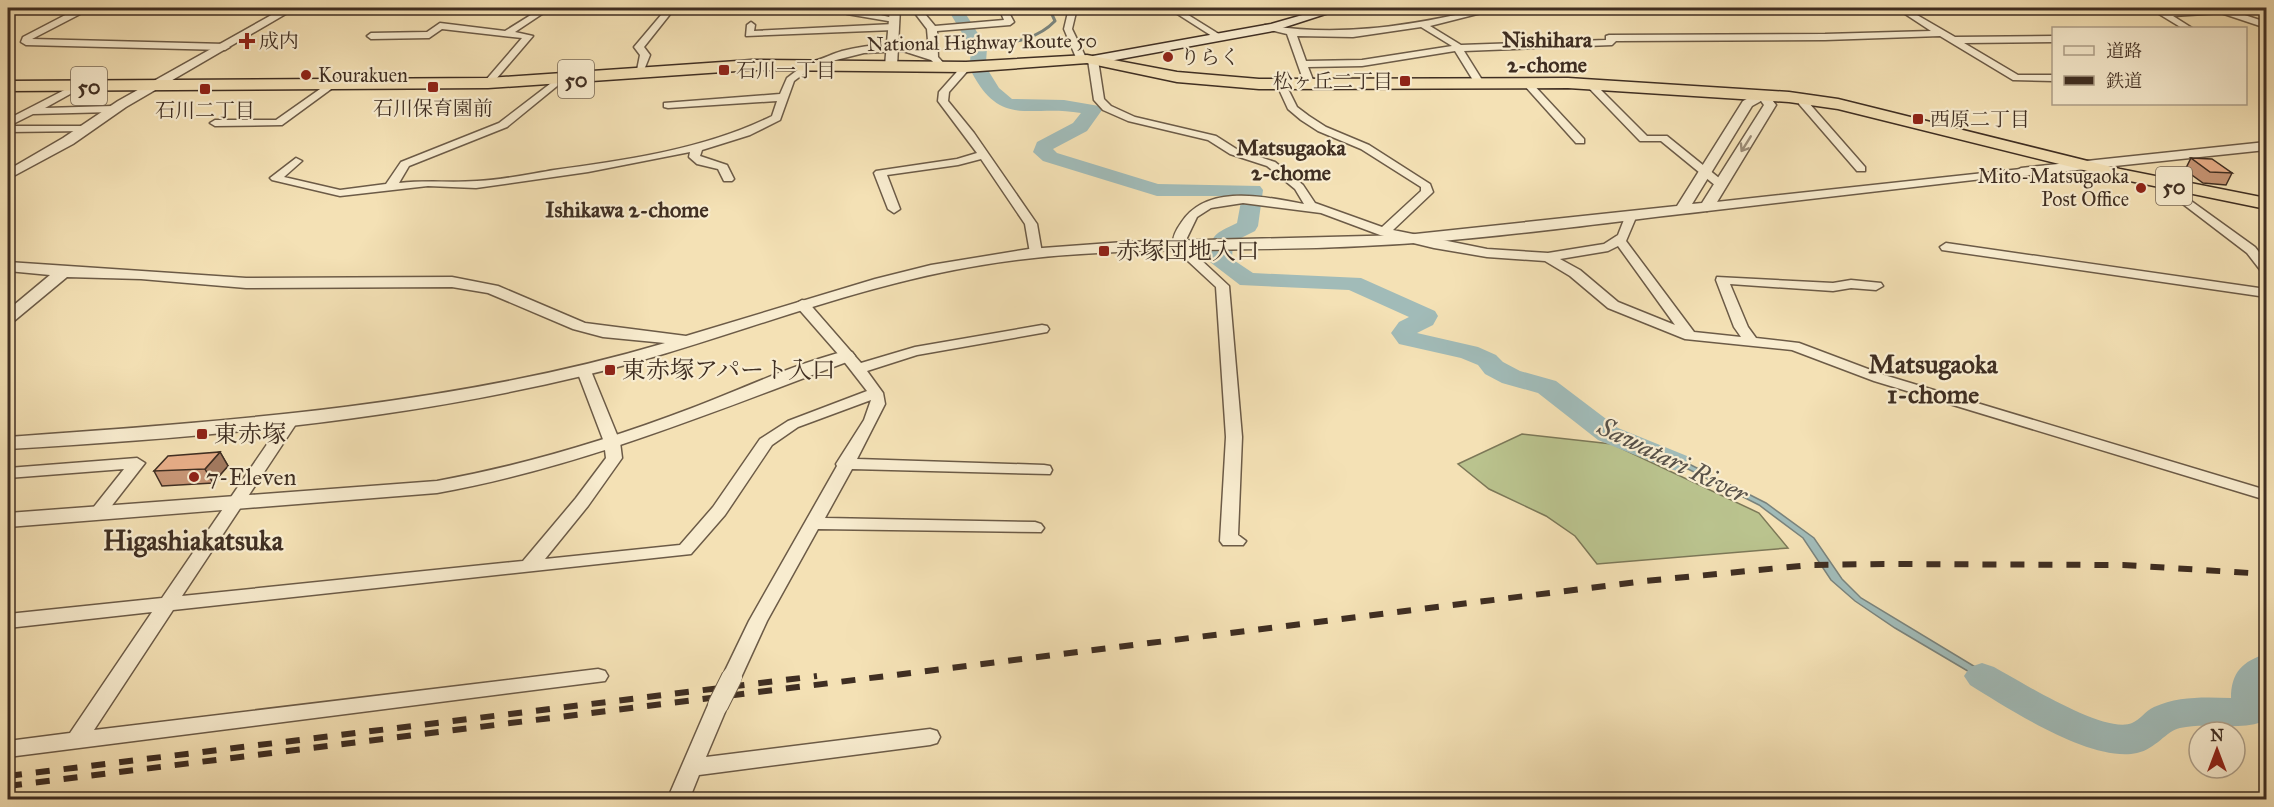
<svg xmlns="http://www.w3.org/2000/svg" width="2274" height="807" font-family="'IM FELL Great Primer','Noto Serif JP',serif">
  <rect width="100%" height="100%" fill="#f4e1b5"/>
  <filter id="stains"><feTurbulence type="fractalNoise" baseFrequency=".00333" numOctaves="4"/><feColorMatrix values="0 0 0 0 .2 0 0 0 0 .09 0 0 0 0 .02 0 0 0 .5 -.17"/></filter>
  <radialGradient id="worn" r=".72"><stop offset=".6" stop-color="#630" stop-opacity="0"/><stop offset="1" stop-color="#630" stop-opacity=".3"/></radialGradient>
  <polygon fill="#bac38e" stroke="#7c7858" stroke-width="1.5" points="1522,434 1612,444 1759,513 1788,548 1597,564 1575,536 1546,516 1489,489 1458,464"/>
  <polygon fill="#a1bbb8" stroke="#7a837c" stroke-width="1.5" points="1646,449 1691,465 1766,503 1814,538 1842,579 1861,598 2015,691 2010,696 1895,628 1855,601 1831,580 1803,538 1759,505 1688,469 1642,452"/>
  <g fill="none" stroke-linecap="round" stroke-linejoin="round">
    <path stroke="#7a837c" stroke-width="3" d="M979 48C1006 43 1035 42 1055 21L1049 8"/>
    <g fill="#a1bbb8" fill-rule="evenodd">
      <path d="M947 8H962L987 48 986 62 981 66 986 67 999 88 1012 99 1064 100 1099 106 1102 110 1087 131 1053 149 1057 153 1158 184 1260 186 1263 190 1258 226 1255 231 1233 242 1232 259 1253 273 1361 278 1435 311 1438 316 1433 325 1417 333 1478 347 1496 355 1503 362 1520 371 1556 381 1618 428 1687 456 1691 462 1687 468 1677 471 1667 468 1598 440 1538 393 1502 383 1485 374 1478 365 1461 358 1399 344 1391 333 1399 322 1409 317 1349 290 1240 285 1210 262C1211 234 1212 235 1237 223L1242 196H1157L1043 161 1033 152 1037 142 1073 123 1081 113C1029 104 1001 129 971 71L977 67 970 62 971 48Z"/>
      <path d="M2266 654V713L2262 722C2235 731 2207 722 2180 728 2166 731 2156 749 2137 753 2091 763 2009 709 1970 685L1964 676 1970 667 1982 663 1994 667C2020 681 2105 735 2132 723 2140 720 2145 711 2154 707 2178 696 2205 697 2231 698 2231 672 2243 661 2266 654Z"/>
    </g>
    <defs>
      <g id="minor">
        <polygon points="8,8 152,8 148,11 86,11 32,39 225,44 230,47 225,50 26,45 21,42 23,37 73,11 8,12"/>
        <polygon points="542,8 551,8 515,32 533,36 491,85 485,85 485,81 522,38 442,29 429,38 371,39 367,36 371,33 427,32 440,23 505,31"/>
        <polygon points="667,8 675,8 644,47 650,55 642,75 636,75 640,55 634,47"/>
        <polygon points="841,8 850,8 898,19 894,22 847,14"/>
        <path d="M911 8H920L935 26 1004 20 1001 13 1005 10 1008 11 1014 22 1010 25 937 31 938 57 948 68 943 71 931 60 903 51 864 53 832 61 821 67 814 66 794 81 780 120 750 135 702 150 700 156 727 165 734 179 732 181H724L718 169 697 164 689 157 690 152 588 172 476 188 428 186 340 196 272 180 270 178 296 158 302 161 284 177 340 190 386 184 401 162 499 123 559 77 564 80 562 82 507 127 409 166 399 183C426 180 450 183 477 181 502 180 529 174 554 170 628 160 705 149 772 116L777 101 668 108 664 107V103L780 94 787 78 808 62C819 61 829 55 842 51 869 44 904 41 929 52L927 29Z"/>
        <polygon points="1069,8 1077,8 1072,29 1087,60 1085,62 1077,60 1064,29"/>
        <polygon points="1168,8 1177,8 1222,36 1215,38"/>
        <path d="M1488 8H1501L1430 26 1461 45 1606 40V36L1609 35 1825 34 1931 31 1896 8H1905L1955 37 2054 36V42L1964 43 2018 75H2054V81L2013 80 1940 36 1825 40 1616 41 1612 45 1464 51 1484 83 1482 85H1476L1455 51 1362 66 1308 67 1315 85 1310 88 1305 85 1287 34 1261 28 1265 25C1342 38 1413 25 1488 8ZM1421 27 1452 46 1362 60 1306 61 1297 36 1353 37Z"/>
        <polygon points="2223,8 2266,22 2266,28 2221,13 2173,16 2192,28 2182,28 2159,14 2163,11"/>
        <polygon points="751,22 755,25 754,31 894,24 898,27 894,30 746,36 747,25"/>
        <path d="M1093 57 1098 60 1104 99 1111 106 1135 117 1216 136 1238 150 1275 162 1303 185 1315 203 1382 227 1421 191V187L1361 149 1318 131 1301 120 1288 109 1277 85 1285 83 1297 107 1309 116 1326 127 1369 145 1430 184 1433 192 1431 194 1393 230 1487 249 1548 253 1604 244 1618 235 1627 212H1635L1637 215 1626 241 1694 332 1741 337 1734 327 1716 280 1717 277 1833 283 1851 280 1881 283 1883 286 1876 290 1851 288 1833 291 1730 284 1748 327 1756 338 1799 343 1884 375 2266 490V500L1874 381 1792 350 1685 339 1608 308 1570 276 1545 261 1487 257 1434 248 1380 235 1321 213 1243 203 1211 208 1197 217 1185 242V245L1229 286 1242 437 1238 535 1246 541 1243 545H1223L1220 541 1226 437 1216 287 1175 249C1170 240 1176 230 1181 223 1207 183 1265 197 1304 204L1295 189 1267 166 1230 154 1208 140 1128 121 1103 110 1094 100 1088 60ZM1618 246 1675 325 1618 302 1580 270 1560 259 1608 251Z"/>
        <polygon points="963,65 971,67 949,92 948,101 974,133 1037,224 1042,253 1040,256 1036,257 1030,253 1025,224 981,159 958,165 887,175 900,209 894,213 888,209 874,173 876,171 957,159 977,153 938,101 939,92"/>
        <polygon points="1524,81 1530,81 1584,139 1584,143 1576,143 1524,85"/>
        <polygon points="1586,81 1592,81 1647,136 1667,136 1724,182 1724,186 1716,186 1661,141 1640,141 1586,85"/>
        <polygon points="330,82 338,84 282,125 215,126 210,123 215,120 276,120"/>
        <polygon points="78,83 83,86 81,88 45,108 113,106 118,109 113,112 33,114 9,126 91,126 92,128 87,131 8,132 8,119"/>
        <polygon points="1799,96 1807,96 1808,102 1865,167 1865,171 1857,171 1799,104"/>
        <polygon points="2021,169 2027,172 2025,174 1707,211 1701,207 1707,203"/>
        <polygon points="2162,180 2255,247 2266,261 2266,272 2261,271 2247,253 2158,185 2156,183"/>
        <polygon points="1946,243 2266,289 2266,297 1942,250 1940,247"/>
        <polygon points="802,300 807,301 861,363 915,347 1042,325 1047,326 1049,329 1047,332 917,355 867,371 883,393 885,404 857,459 1044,465 1050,466 1052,470 1050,474 852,469 825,518 1035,522 1041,524 1044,528 1041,532 818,529 767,621 739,682 732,684 725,682 722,677 749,621 837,466 836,464 864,420 871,400 798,427 772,445 725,515 691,554 173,610 94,730 598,669 605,671 608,676 605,681 8,757 8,741 70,733 152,612 8,628 8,614 162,598 285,418 295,418 298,421 182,596 523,561 576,498 606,458 604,442 577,371 584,367 591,371 620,442 622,458 588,506 545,559 680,545 713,507 760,439 788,421 867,391 839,355 797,307 795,304"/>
        <polygon points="137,458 145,463 103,517 91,517 89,513 124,469 8,478 8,468"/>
        <polygon points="718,697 725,699 728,705 706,757 930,729 937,731 940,737 937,743 930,745 699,775 689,800 667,800 708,705 711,699"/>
      </g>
      <g id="tertiary">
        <polygon points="284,8 296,8 126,107 73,144 8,179 8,170 63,138 118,101"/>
        <polygon points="890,8 900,8 897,66 891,69 885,66"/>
        <path d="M1762 91 1766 92 1776 105 1714 207 1707 211C1592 224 1478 241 1363 246 1236 253 1108 244 982 265 845 287 717 344 582 376 395 421 200 438 8 449V437C229 421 451 406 665 343L603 337 573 329 488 293 452 287 246 288 141 279 67 277 14 321 8 323V310L50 275 8 271V262L246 278 452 277 498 286 585 323 686 336 875 279 931 265 1029 249 1124 242 1406 235 1677 206 1743 101ZM1761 101 1764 105 1702 203 1692 204 1752 106Z"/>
        <polygon points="2266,142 2266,150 2021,176 2014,172 2021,168"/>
        <path d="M846 351 852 352 855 356 852 360C715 411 581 467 437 493L8 527V513L437 481C525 465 608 440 692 408 742 389 794 364 846 351Z"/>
      </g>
      <polygon id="secondary" points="1327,8 1344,8 1273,31 1093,64 1086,60 1093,56 1271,24"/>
      <polygon id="trunk" points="1087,55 1177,72 1259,79 1568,78 1789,92 1838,99 2120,169 2266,198 2266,209 2120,179 1838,109 1789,102 1568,88 1259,89 1177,82 1087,63 966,72 752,70 488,88 8,91 8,81 488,78 752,60 966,62"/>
    </defs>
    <use href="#minor" stroke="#6c5b47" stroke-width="3"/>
    <use href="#tertiary" stroke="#6c5b47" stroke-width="3"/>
    <use href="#secondary" stroke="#3f2e22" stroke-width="3"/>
    <use href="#trunk" stroke="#3f2e22" stroke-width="3"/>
    <use href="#minor" fill="#f8eccf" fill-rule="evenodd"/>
    <use href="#tertiary" fill="#f8eccf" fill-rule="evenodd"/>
    <use href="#secondary" fill="#f8eccf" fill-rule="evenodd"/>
    <use href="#trunk" fill="#f4e1b5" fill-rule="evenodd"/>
    <g stroke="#3f2e22" stroke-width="6" stroke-dasharray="14 14" stroke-linecap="butt">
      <polyline points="8,776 817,676"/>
      <polyline points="8,786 1645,581 1810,565 1884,564 2123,565 2266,574"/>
    </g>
    <defs>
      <polyline id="minor-bridge" points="718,705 732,677"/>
    </defs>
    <use href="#minor-bridge" stroke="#6c5b47" stroke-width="22" stroke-linecap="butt"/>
    <use href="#minor-bridge" stroke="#f8eccf" stroke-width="20"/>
  </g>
  <g fill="#c89676" stroke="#3f2e22" stroke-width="1.5">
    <polygon points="2191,158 2232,173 2226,185 2203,183 2185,170"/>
    <polygon points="220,452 228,466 213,483 162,486 154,471"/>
  </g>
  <polygon fill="#a37a60" stroke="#3f2e22" stroke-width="1.5" points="220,452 228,466 213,483 205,469"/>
  <g fill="#e9af89" stroke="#3f2e22" stroke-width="1.5">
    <polygon points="2191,158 2212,159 2232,173 2210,172"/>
    <polygon points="220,452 205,469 154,471 168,456"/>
  </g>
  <defs><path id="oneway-shaft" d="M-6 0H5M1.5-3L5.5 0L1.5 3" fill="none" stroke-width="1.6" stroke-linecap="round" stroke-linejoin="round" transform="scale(1.5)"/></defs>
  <use stroke="#9c8d78" href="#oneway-shaft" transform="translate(1746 144) rotate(122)"/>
  <g fill="#8f2418" stroke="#f8eccf" stroke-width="2">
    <path d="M244 32h6v6h6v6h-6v6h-6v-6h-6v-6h6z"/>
    <circle cx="1168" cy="57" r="6"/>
    <rect x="718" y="64" width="12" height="12" rx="3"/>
    <circle cx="306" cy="75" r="6"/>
    <rect x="1399" y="75" width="12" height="12" rx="3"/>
    <rect x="427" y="81" width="12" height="12" rx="3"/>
    <rect x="199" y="83" width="12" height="12" rx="3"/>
    <rect x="1912" y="113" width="12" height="12" rx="3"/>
    <circle cx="2141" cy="188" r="6"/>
    <rect x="1098" y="245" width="12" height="12" rx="3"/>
    <rect x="604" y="364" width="12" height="12" rx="3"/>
    <rect x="196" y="428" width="12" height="12" rx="3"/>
    <circle cx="194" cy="477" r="6"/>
  </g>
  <g text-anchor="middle" stroke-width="4.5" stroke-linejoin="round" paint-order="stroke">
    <g font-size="20" fill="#3f2e22" stroke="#f8eccf" text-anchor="start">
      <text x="259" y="48">成内</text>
      <text x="1180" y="64">りらく</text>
      <text x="736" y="77">石川一丁目</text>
      <text x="318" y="82">Kourakuen</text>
      <text x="1393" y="88" text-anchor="end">松ヶ丘二丁目</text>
      <text x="433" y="115" text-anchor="middle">石川保育園前</text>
      <text x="205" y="117" text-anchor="middle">石川二丁目</text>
      <text x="1930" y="126">西原二丁目</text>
      <text x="2129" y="183" text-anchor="end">Mito-Matsugaoka<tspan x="2129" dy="23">Post Office</tspan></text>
    </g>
    <g font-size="20" fill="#3f2e22" stroke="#f8eccf">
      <text transform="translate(982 42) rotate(-1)" y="7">National Highway Route 50</text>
    </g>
    <g font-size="22" font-weight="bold" fill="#3f2e22" stroke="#f8eccf">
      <text x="1547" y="47">Nishihara<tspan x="1547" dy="25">2-chome</tspan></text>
      <text x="1291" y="155">Matsugaoka<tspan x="1291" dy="25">2-chome</tspan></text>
      <text x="627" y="217">Ishikawa 2-chome</text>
    </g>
    <g fill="#f8eccf" stroke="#766756" stroke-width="1.5">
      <rect x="558" y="60" width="36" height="38" rx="4.5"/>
      <rect x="71" y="67" width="36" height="38" rx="4.5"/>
      <rect x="2156" y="167" width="36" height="38" rx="4.5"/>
    </g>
    <g font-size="22" font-weight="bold" fill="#3f2e22">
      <text x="576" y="87">50</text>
      <text x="89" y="94">50</text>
      <text x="2174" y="194">50</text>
    </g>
    <g font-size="24" fill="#3f2e22" stroke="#f8eccf" text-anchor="start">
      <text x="1116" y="259">赤塚団地入口</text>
      <text x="622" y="378">東赤塚アパート入口</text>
      <text x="214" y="442">東赤塚</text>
      <text x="206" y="485">7-Eleven</text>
    </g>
    <g font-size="26" font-weight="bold" fill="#3f2e22" stroke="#f8eccf">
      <text x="1933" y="373">Matsugaoka<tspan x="1933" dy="30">1-chome</tspan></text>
    </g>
    <g font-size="26" font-style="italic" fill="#585148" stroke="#f8eccf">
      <text transform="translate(1673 460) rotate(26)" y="9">Sawatari River</text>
    </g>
    <g font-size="27" font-weight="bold" fill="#3f2e22" stroke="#f8eccf">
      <text x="193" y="550">Higashiakatsuka</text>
    </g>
  </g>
  <rect width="2274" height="807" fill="none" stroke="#f4e1b5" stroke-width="30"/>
  <rect x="9" y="9" width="2256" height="789" fill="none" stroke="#3f2e22" stroke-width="3"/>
  <rect x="15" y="15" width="2244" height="777" fill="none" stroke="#3f2e22" stroke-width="1.5"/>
  <rect x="2052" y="27" width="195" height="78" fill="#f8eccf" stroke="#aea08a" stroke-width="1.5"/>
  <rect x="2064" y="46" width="30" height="9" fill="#f8eccf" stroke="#aea08a" stroke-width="1.5"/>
  <text x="2106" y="57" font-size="18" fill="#3f2e22">道路</text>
  <rect x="2064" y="76" width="30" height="9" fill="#3f2e22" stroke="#aea08a" stroke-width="1.5"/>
  <text x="2106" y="87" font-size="18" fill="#3f2e22">鉄道</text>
  <g transform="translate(2217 750)"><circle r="28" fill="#f8eccf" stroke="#aea08a" stroke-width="1.5"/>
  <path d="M0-4.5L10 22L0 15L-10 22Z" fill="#8f2418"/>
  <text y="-9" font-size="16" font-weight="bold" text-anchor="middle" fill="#3f2e22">N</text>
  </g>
  <rect width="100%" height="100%" filter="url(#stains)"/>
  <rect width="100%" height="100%" fill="url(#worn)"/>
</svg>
